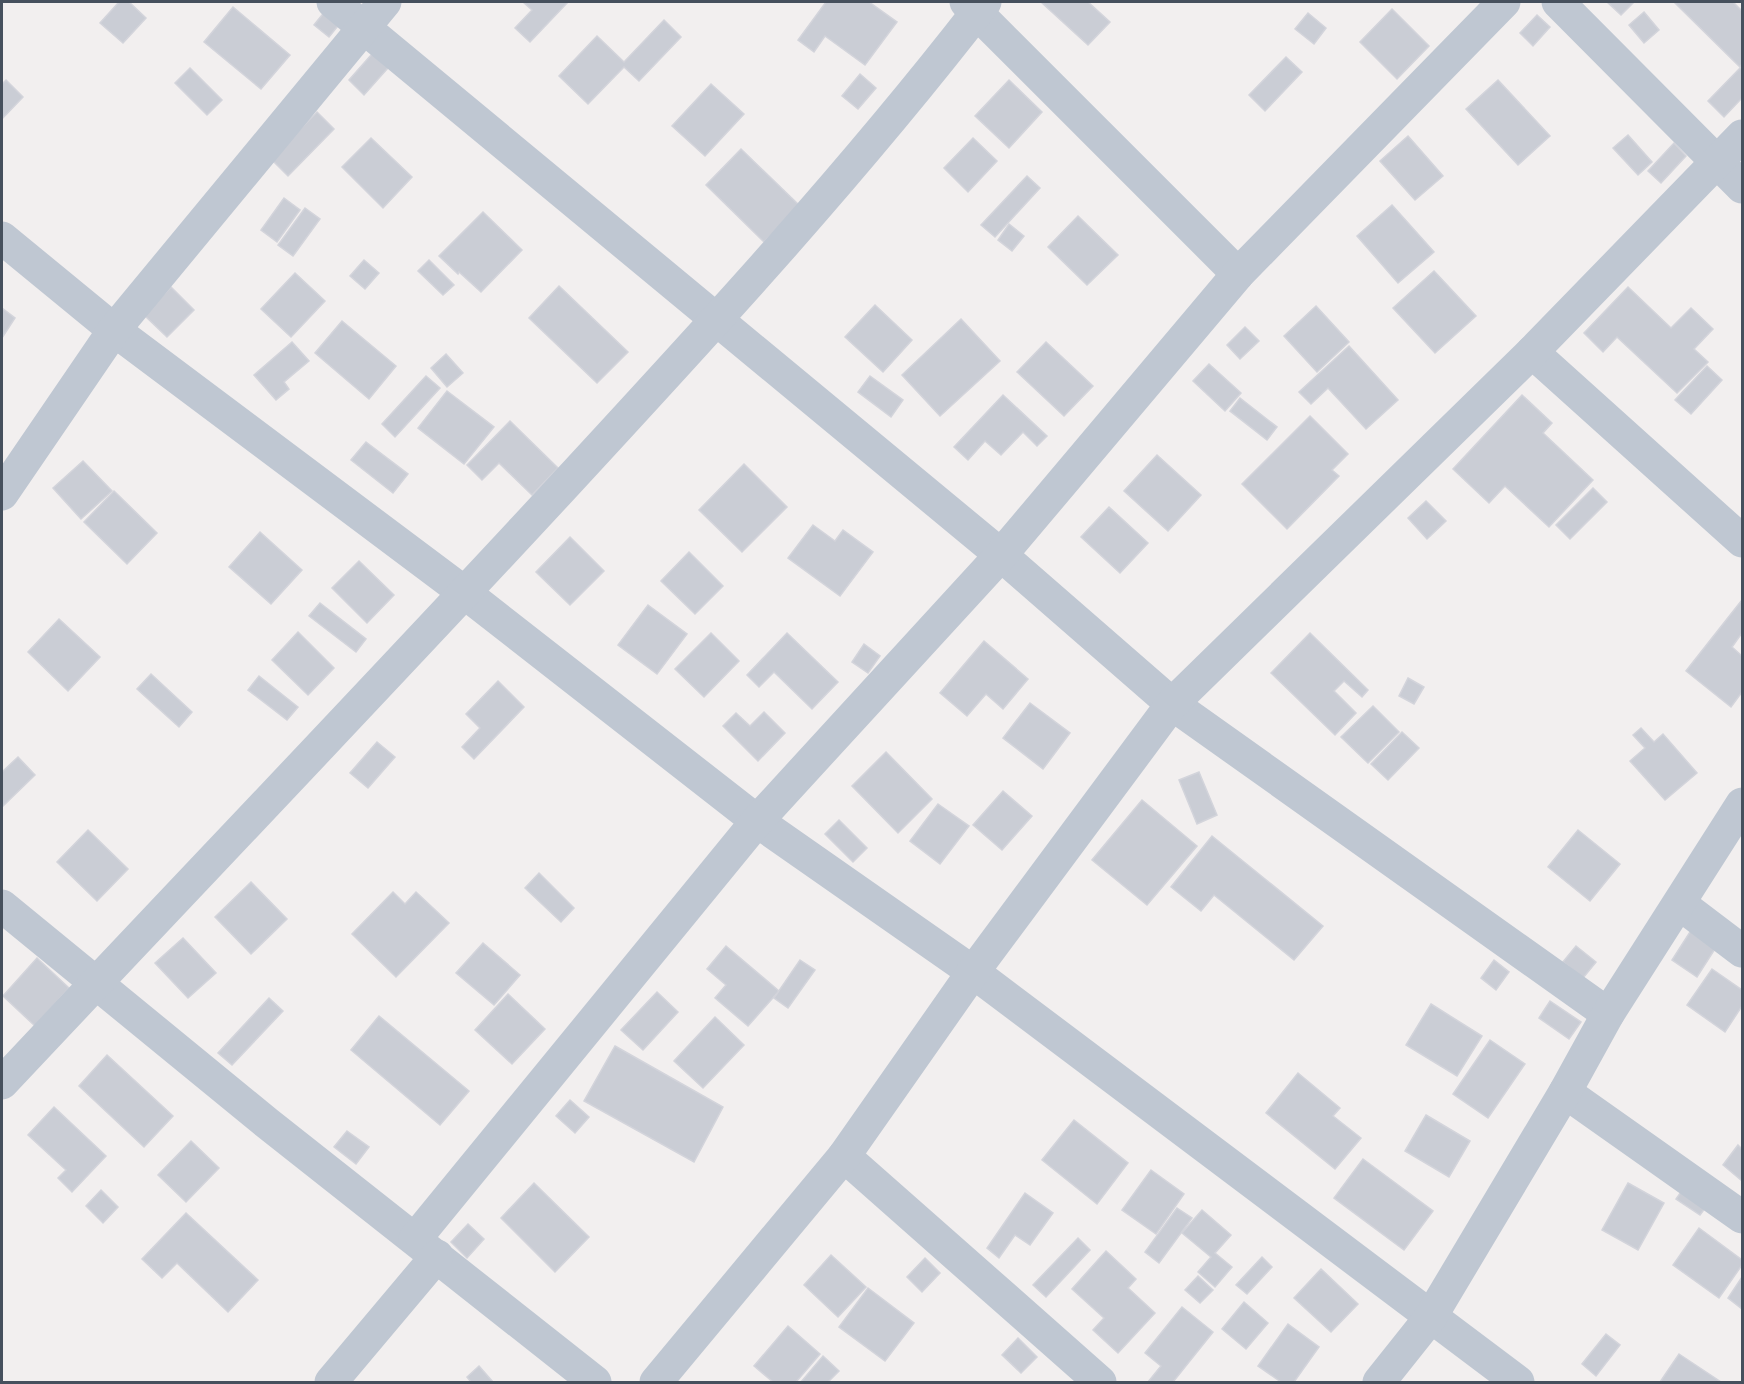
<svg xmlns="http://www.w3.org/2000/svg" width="1744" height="1384" font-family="Barlow,sans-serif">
  <rect width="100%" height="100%" fill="#f2efef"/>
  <g fill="#cacdd5" stroke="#d3d4db" stroke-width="1.5">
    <polygon points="119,2 129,2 146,18 123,43 100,23"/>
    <polygon points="523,2 568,2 530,42 515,28 532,10"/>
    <polygon points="826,2 869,2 897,22 865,65 825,36 814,52 798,40"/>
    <polygon points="1041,2 1088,2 1110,22 1088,45"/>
    <polygon points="1607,2 1634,2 1621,15"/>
    <polygon points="1674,2 1733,2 1742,11 1742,64 1740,67"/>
    <polygon points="233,7 290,55 261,89 204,42"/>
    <polygon points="1392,9 1429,46 1397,79 1360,42"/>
    <polygon points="326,10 341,22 329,37 314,25"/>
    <polygon points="1644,12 1659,30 1644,43 1629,25"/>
    <polygon points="1308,13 1326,28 1314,44 1295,29"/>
    <polygon points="1537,15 1550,27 1533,46 1520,33"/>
    <polygon points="664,20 681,37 639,81 624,67 588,104 559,76 597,36 624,62"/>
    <polygon points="379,46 395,60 364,95 349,80"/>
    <polygon points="1286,57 1302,72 1265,111 1249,95"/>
    <polygon points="190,68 222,100 207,115 175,83"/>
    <polygon points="1740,68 1742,70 1742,98 1724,117 1708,101"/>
    <polygon points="860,74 876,88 858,109 842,96"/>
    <polygon points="6,80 23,97 2,119 2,84"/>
    <polygon points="1009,80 1042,112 1009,148 975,116"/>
    <polygon points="1498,80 1550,136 1518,165 1466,109"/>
    <polygon points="711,84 744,114 705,156 672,126"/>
    <polygon points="317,112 334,129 288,176 271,159"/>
    <polygon points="1628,135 1652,162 1638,175 1613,148"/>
    <polygon points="1408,136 1443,176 1415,200 1380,161"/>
    <polygon points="371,138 412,177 383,208 342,167"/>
    <polygon points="973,138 997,161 968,192 944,168"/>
    <polygon points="1674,143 1686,156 1661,183 1648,171"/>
    <polygon points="741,149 800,206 764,242 706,185"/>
    <polygon points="1027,176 1040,188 995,237 981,225"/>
    <polygon points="284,198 300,210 277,242 261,230"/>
    <polygon points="1392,205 1434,252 1398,283 1357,236"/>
    <polygon points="305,208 320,219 293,256 278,245"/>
    <polygon points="483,212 522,250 481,292 459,272 458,274 439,256"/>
    <polygon points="1078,216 1118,255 1087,285 1048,247"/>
    <polygon points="1009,224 1024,236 1012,251 998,240"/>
    <polygon points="364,260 379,273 365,289 350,276"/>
    <polygon points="429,260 454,285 443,295 418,271"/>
    <polygon points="1434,271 1476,316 1435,353 1393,308"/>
    <polygon points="295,273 325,301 291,337 261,309"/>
    <polygon points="559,286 628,352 597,383 529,318"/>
    <polygon points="171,287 194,310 167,337 144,315"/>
    <polygon points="1628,287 1671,328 1691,308 1713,329 1694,349 1708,362 1677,393 1617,337 1603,352 1584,333"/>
    <polygon points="875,305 912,340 883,372 845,337"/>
    <polygon points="1316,306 1349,342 1317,372 1284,336"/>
    <polygon points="2,308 15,318 2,338"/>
    <polygon points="961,319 1000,361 940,416 902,375"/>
    <polygon points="342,321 396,366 369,399 315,353"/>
    <polygon points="1245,327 1259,341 1240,359 1227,345"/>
    <polygon points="292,342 309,361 284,382 289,389 276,400 254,375"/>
    <polygon points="1046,342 1093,386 1064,416 1017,372"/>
    <polygon points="1349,346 1398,400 1366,429 1328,388 1311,404 1299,392"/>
    <polygon points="446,354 463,373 447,387 431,368"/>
    <polygon points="1209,364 1241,393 1225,411 1193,381"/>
    <polygon points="1707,366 1722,380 1691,414 1675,400"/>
    <polygon points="426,376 440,388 395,437 382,424"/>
    <polygon points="870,376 903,400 891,417 858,392"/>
    <polygon points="447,391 494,427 464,464 418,428"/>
    <polygon points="1003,395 1047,436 1037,446 1023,432 1001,455 985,441 968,460 954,447"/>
    <polygon points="1522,395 1552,423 1543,433 1593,480 1549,527 1505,486 1489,503 1453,469"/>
    <polygon points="1240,398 1277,427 1267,440 1230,411"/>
    <polygon points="1310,416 1348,454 1332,470 1339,476 1287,529 1242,484"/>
    <polygon points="510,421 558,468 532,495 499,463 482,480 467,465"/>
    <polygon points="366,442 408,474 393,493 351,460"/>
    <polygon points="1157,455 1201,495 1168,531 1124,491"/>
    <polygon points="83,461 112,491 81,519 53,488"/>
    <polygon points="744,464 787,507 742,552 699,510"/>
    <polygon points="1593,488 1607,502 1570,539 1556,525"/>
    <polygon points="114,491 157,533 127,564 84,522"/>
    <polygon points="1426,501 1446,521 1427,539 1408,518"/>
    <polygon points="1109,507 1148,543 1120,573 1081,537"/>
    <polygon points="813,525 835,541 843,530 873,552 840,596 788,558"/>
    <polygon points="260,532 302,570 271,604 229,567"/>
    <polygon points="570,537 604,571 570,605 536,572"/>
    <polygon points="689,552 723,586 695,614 661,581"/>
    <polygon points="359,561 394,595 367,623 332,588"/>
    <polygon points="1742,600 1742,633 1732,647 1742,656 1742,692 1731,707 1686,671"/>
    <polygon points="320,603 366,639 356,652 309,616"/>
    <polygon points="648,605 687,634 657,674 618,645"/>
    <polygon points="59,619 100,657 68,691 28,652"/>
    <polygon points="298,632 334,668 308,695 272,660"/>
    <polygon points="711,633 739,661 704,697 675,669"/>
    <polygon points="787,633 838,682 812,709 774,672 759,687 747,675"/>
    <polygon points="1310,633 1368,690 1362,697 1344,681 1334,691 1356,713 1335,735 1271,673"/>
    <polygon points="984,641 1028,679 1003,709 986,694 967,716 940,693"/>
    <polygon points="864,644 880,656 868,673 852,662"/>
    <polygon points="151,674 192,712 179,727 137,689"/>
    <polygon points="259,676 298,707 287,720 248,690"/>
    <polygon points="1408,678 1424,687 1414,704 1399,696"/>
    <polygon points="498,681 524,707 474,759 462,747 480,728 466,714"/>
    <polygon points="1030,703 1070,733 1043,769 1003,738"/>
    <polygon points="1373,706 1399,732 1368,763 1341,737"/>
    <polygon points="764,712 785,733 758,761 723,726 736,713 750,726"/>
    <polygon points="1641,728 1654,742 1663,734 1697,773 1665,800 1630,761 1645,748 1633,735"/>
    <polygon points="1402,732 1419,748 1388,780 1371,764"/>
    <polygon points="377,742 395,757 368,788 350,773"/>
    <polygon points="886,752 932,799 898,833 852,786"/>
    <polygon points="18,757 35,775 2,807 2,772"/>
    <polygon points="1199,772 1217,815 1197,824 1179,780"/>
    <polygon points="1003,791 1032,816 1002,850 973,825"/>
    <polygon points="1142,800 1197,846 1147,905 1092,860"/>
    <polygon points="938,804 969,826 940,864 910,841"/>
    <polygon points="839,820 867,848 853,862 825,834"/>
    <polygon points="88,830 128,869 97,901 57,862"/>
    <polygon points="1578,830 1620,864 1590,901 1548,867"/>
    <polygon points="1212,836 1323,926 1294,960 1214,895 1201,911 1171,887"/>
    <polygon points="539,873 574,908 561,922 525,888"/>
    <polygon points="251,882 287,919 251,954 215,917"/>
    <polygon points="393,892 405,904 416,892 449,923 396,977 352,934"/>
    <polygon points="1697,921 1722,938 1697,977 1672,960"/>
    <polygon points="183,938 216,973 188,998 155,963"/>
    <polygon points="483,943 520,975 494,1005 456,973"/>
    <polygon points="726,946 779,991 748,1026 715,998 726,985 707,969"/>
    <polygon points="1576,946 1596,962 1583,978 1563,962"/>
    <polygon points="37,958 69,988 35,1026 3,996"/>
    <polygon points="800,960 815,970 788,1008 774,998"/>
    <polygon points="1494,960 1509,972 1496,990 1481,978"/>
    <polygon points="1712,969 1742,990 1742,1006 1725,1032 1687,1005"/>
    <polygon points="657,992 678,1012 643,1050 621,1030"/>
    <polygon points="508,994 545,1029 512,1064 475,1030"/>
    <polygon points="269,998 283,1011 232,1065 218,1053"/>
    <polygon points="1550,1001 1581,1022 1569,1039 1539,1018"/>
    <polygon points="1431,1004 1482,1036 1457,1076 1406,1045"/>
    <polygon points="379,1016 469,1091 440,1125 351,1050"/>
    <polygon points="715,1017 744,1045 703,1088 674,1061"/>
    <polygon points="1490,1040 1525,1064 1488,1118 1453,1094"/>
    <polygon points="615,1046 723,1107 694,1162 584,1101"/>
    <polygon points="107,1055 173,1116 144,1147 79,1086"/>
    <polygon points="1298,1073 1340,1108 1333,1116 1361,1138 1335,1169 1266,1113"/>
    <polygon points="570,1100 589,1117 575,1133 556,1116"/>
    <polygon points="54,1107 106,1156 72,1192 58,1178 66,1170 28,1135"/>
    <polygon points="1426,1115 1470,1141 1449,1177 1405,1151"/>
    <polygon points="1074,1120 1128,1163 1097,1204 1042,1160"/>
    <polygon points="347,1131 369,1147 356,1164 334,1147"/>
    <polygon points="191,1141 219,1168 186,1202 158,1175"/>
    <polygon points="1738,1145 1742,1149 1742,1181 1723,1165"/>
    <polygon points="1363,1159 1433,1211 1404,1250 1334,1198"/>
    <polygon points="1151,1170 1184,1194 1156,1234 1122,1210"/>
    <polygon points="1688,1182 1712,1199 1700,1215 1676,1199"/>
    <polygon points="534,1183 589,1237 555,1272 501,1218"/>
    <polygon points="1628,1183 1664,1203 1638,1250 1602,1230"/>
    <polygon points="101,1190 118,1207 103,1223 86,1206"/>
    <polygon points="1025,1193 1053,1213 1030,1245 1015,1235 999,1258 987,1248"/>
    <polygon points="1177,1208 1192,1218 1159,1263 1145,1252"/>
    <polygon points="1202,1210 1231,1235 1215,1253 1232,1267 1215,1287 1198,1272 1211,1257 1182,1233"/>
    <polygon points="186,1213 258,1280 228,1312 177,1263 162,1278 142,1259"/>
    <polygon points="468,1224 484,1239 467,1258 451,1242"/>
    <polygon points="1699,1228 1742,1260 1742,1265 1719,1298 1673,1265"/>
    <polygon points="1078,1238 1090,1250 1046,1297 1033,1285"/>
    <polygon points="1106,1251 1136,1279 1128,1288 1155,1313 1118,1353 1093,1330 1104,1318 1072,1289"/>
    <polygon points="831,1255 866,1287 838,1317 804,1285"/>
    <polygon points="1262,1257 1272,1267 1247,1294 1236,1285"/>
    <polygon points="925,1258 940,1273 922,1292 907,1277"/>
    <polygon points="1321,1269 1358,1304 1331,1332 1294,1298"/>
    <polygon points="1198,1276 1213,1290 1200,1303 1185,1290"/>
    <polygon points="1742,1277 1742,1309 1728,1298"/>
    <polygon points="868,1288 914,1323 885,1361 839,1327"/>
    <polygon points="1244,1302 1268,1323 1246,1349 1222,1329"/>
    <polygon points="1182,1307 1213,1332 1173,1382 1148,1382 1161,1366 1145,1353"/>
    <polygon points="1288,1324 1319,1347 1294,1382 1281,1382 1258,1366"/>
    <polygon points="788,1326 820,1354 796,1382 773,1382 754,1366"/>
    <polygon points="1606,1334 1620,1345 1596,1376 1582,1364"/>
    <polygon points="1018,1338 1037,1357 1021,1373 1002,1355"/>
    <polygon points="1679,1354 1721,1382 1660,1382"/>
    <polygon points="823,1356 839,1371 828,1382 801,1382"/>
    <polygon points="479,1366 493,1382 471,1382 467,1377"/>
  </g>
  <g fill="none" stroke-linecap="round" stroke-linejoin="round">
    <g stroke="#bfc7d2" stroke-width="33">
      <polyline points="333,2 1001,555 1172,704 1608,1014"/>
      <polyline points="966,2 1238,274"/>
      <polyline points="1558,2 1742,187"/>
      <polyline points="2,238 114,330 465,593 757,821 973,972 1518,1382"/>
      <polyline points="1532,352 1742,541"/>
      <polyline points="2,494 114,330 385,2"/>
      <polyline points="1680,904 1742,951"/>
      <polyline points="2,906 267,1123 595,1382"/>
      <path d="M2 1083C188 885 376 689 561 489 707 331 853 173 985 2"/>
      <polyline points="1565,1092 1742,1217"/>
      <polyline points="844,1156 1100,1382"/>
      <polyline points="415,1239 757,821 1001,555 1238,274 1504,2"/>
      <polyline points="331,1382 437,1256"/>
      <polyline points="656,1382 844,1156 973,972 1172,704 1532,352 1742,136"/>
      <polyline points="1379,1382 1430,1318 1565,1092 1608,1014 1742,804"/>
    </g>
  </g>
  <rect width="1744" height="1384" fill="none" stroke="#46505d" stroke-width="6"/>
</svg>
